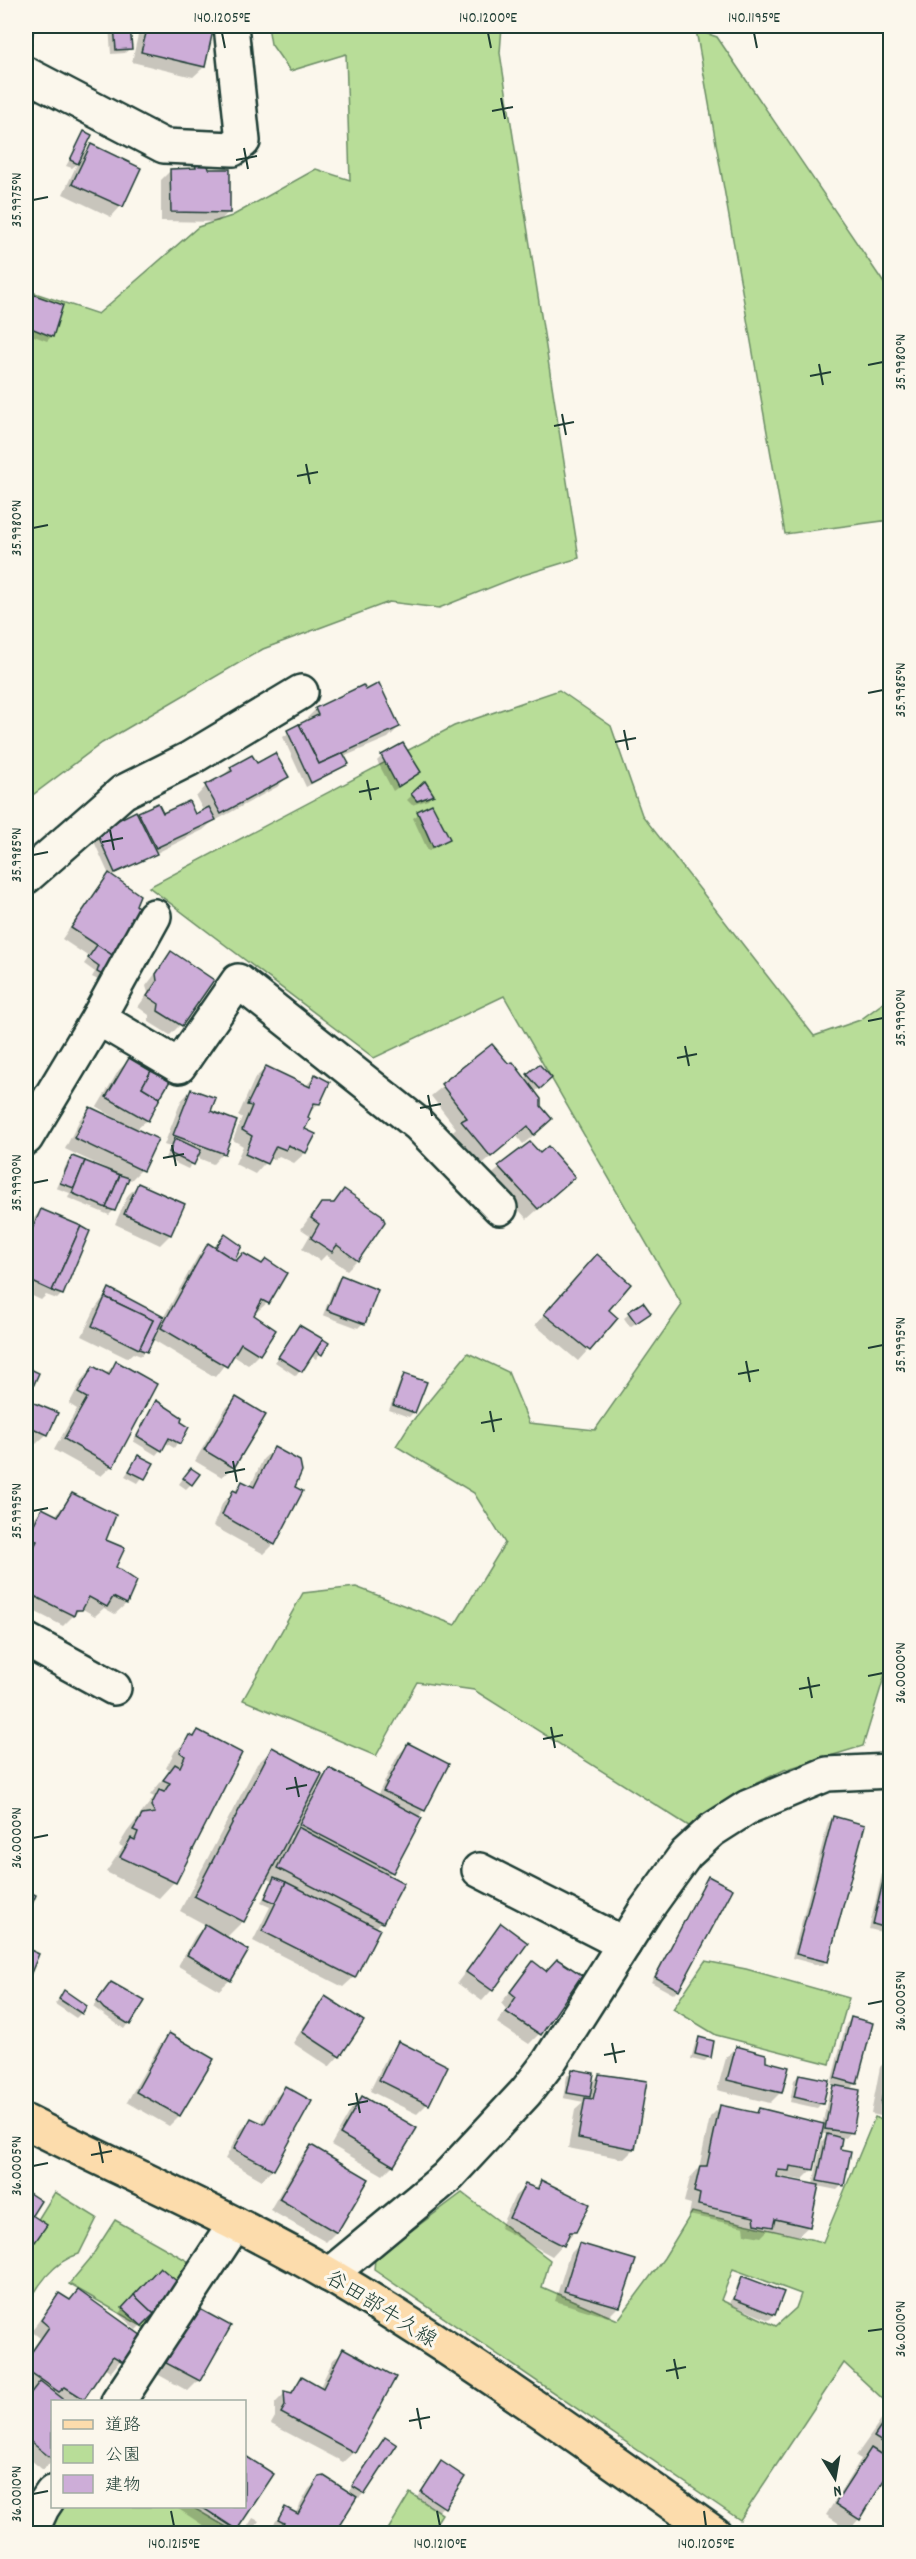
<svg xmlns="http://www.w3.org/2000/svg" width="916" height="2559" font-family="Dekko,'Klee One',sans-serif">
  <rect width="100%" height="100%" fill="#fbf7ec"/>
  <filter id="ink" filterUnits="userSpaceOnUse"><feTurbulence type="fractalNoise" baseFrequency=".0167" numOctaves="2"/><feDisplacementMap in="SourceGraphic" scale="12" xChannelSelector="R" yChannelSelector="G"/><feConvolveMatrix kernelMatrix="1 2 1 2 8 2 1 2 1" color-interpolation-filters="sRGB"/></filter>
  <g filter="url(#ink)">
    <g fill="#b8dd98" stroke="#6c8d66" stroke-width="1.5" fill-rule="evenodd">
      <polygon points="268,26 502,26 500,53 579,558 517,577 439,608 389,602 263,649 102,743 26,800 26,290 98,314 198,227 232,216 316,169 350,180 346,54 290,71 271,44"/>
      <polygon points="696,30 717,37 890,292 890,520 785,534"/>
      <polygon points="559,690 611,726 642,815 814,1036 860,1020 890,998 890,1658 863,1746 784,1770 736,1793 692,1828 474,1690 417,1682 376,1756 243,1700 303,1593 356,1587 455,1625 505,1543 474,1493 396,1446 410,1424 468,1353 508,1372 529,1423 595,1430 682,1305 504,996 374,1058 149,887 454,726"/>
      <polygon points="705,1961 746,1969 849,1998 830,2064 716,2035 673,2009"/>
      <path d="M875 2117 890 2124V2388L883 2399 844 2363 740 2520 374 2270 375 2258 462 2193 550 2260 542 2287 618 2320 664 2258 692 2212 823 2242ZM733 2269 801 2294 796 2308 776 2326 721 2300Z"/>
      <path d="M55 2192 97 2218 79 2254C54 2261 36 2286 26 2310V2239Z"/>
      <polygon points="115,2220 193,2264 150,2331 69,2284 90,2259"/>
      <polygon points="410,2493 442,2514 430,2533 386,2533"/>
      <polygon points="53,2506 192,2507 230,2529 227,2534 37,2534"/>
    </g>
    <g fill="#0003" fill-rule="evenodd">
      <polygon points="26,26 33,26 30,45 26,50"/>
      <polygon points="109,26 128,26 130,48 125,53 111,54"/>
      <polygon points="140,26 212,26 204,67 193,77 132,62"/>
      <polygon points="85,133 81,156 91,146 139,168 121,206 111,217 63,194 77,164 72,168 66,166"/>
      <polygon points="196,165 229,212 218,222 161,221 161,180 171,170 190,170"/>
      <polygon points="33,296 52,336 47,341 26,333 26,308"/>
      <polygon points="316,709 399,727 388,738 343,757 347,763 342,768 306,787 283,737 306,722 305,720"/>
      <polygon points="382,756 419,772 393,791 377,761"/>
      <polygon points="256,765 287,777 277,787 211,823 203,830 110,876 138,896 103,976 98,980 92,977 95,972 84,964 89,957 62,939 99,886 109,875 92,837 139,814 194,816 204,812 196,797 206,786 221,778 231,768"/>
      <polygon points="425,783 432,795 428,800 412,805 407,800"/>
      <polygon points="431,806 449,839 428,851 413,818"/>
      <polygon points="171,953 180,1025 170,1035 149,1022 149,1015 138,1007 148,993 146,986"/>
      <polygon points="492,1046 524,1079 539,1066 550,1078 534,1093 540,1130 523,1144 516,1135 480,1166 452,1132 456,1128 431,1096"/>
      <polygon points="129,1060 147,1120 136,1130 141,1170 131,1180 127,1178 114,1210 109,1215 68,1198 70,1193 56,1188 67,1163 72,1158 104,1170 105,1168 65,1149 80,1119 90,1109 116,1121 117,1119 97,1107 119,1070"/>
      <polygon points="266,1068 305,1087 315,1076 319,1103 308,1114 303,1130 314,1135 305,1153 294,1163 279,1156 274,1160 269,1158 255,1174 235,1164 243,1146 233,1140 242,1117 238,1116 255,1078"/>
      <polygon points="191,1090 209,1112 223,1153 213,1164 196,1157 188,1169 165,1158 170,1147 164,1145 181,1101"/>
      <polygon points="529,1144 563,1187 527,1219 489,1177"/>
      <polygon points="138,1185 183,1205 170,1235 160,1245 115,1224 128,1195"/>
      <polygon points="344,1191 357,1260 347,1270 326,1255 320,1261 302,1249 310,1235 301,1229 311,1215 322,1204 332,1205"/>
      <polygon points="41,1211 62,1294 57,1299 46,1295 41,1300 26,1293 26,1233 31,1221"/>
      <polygon points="225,1236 235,1263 262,1265 285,1274 267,1303 252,1316 259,1354 248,1365 232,1355 215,1377 152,1339 141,1356 133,1353 127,1358 82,1336 95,1309 109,1290 163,1318 198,1256 208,1245 214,1249"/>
      <polygon points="586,1267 607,1310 616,1319 578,1361 535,1325"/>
      <polygon points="341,1277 376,1290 363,1323 358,1328 323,1315 336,1282"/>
      <polygon points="642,1304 644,1317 630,1327 624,1318"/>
      <polygon points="299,1326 327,1343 316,1359 311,1356 296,1376 275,1362"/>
      <polygon points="117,1363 112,1466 101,1476 54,1450 77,1409 69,1404 83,1378 93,1368 105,1374"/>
      <polygon points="405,1376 414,1412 409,1417 389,1410 400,1381"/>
      <polygon points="236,1399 233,1467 222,1477 195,1461 225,1409"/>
      <polygon points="26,1401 56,1414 47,1434 36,1444 26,1440"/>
      <polygon points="156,1402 187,1427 174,1448 166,1443 156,1455 133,1441"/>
      <polygon points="274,1449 274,1544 264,1554 213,1526 223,1502 243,1483 250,1487 263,1459"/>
      <polygon points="138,1457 152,1464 138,1483 125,1476"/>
      <polygon points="186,1474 191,1484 186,1489 179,1484"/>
      <polygon points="72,1495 104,1541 114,1567 135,1581 126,1604 115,1614 104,1608 95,1616 81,1608 63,1626 26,1607 26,1533 31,1521 42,1510 55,1516"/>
      <polygon points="199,1731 240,1754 174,1882 159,1898 106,1872 123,1847 119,1845 127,1832 154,1797 150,1795 170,1771 166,1768 175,1751"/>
      <path d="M408 1745 447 1765 388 1876 402 1884 381 1922 375 1929 354 1977 343 1987 253 1941 270 1907 261 1903 272 1881 265 1878 243 1921 226 1938 230 1980 219 1990 178 1966 195 1936 206 1925 180 1911 257 1764 273 1749 317 1783 329 1770 377 1796 398 1755ZM321 1780H324L297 1831 295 1830ZM289 1834 292 1836 284 1844Z"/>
      <polygon points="833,1818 827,1961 822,1966 792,1958 828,1823"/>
      <polygon points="890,1840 890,1934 869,1929"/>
      <polygon points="708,1877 678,1989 673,1994 651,1982"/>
      <polygon points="501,1925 492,1990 482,2001 457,1983"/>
      <polygon points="533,1963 546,1973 539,2034 529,2044 497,2023 506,2009 501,2003"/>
      <polygon points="106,1989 143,2002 124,2029 93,2007"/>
      <polygon points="64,1992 81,2013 76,2018 55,2004"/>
      <polygon points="326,1998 339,2056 329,2067 293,2043 315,2009"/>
      <path d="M851 2019 856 2083 849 2090 851 2132 846 2138 841 2137 838 2151 842 2185 837 2190 817 2186 809 2226 798 2236 768 2230 761 2237 745 2234 744 2227 689 2215 691 2204 684 2202 690 2178 699 2168 710 2117 721 2106 755 2114 760 2110 822 2126 829 2092 836 2085 831 2083 846 2024ZM820 2133 829 2135 822 2141 813 2185 779 2179 782 2177 802 2180 813 2169Z"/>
      <polygon points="169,2035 179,2116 169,2126 127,2102 159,2046"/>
      <polygon points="700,2039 709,2057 704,2062 691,2059 695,2044"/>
      <polygon points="398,2043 427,2104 417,2114 370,2091 388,2054"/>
      <polygon points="736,2048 765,2062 781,2092 770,2103 717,2090 726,2058"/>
      <polygon points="890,2057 890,2118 871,2114 880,2067"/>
      <polygon points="572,2071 591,2084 599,2075 634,2149 624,2159 568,2148 575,2110 584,2102 563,2098 567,2076"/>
      <polygon points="800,2075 822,2103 817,2108 790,2102 794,2080"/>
      <polygon points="286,2088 310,2101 272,2170 262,2180 225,2159 241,2130 251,2120 261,2124 275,2098"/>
      <polygon points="363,2098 393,2165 383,2175 331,2145 352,2108"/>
      <polygon points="311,2147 336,2232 326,2242 270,2210 301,2157"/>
      <polygon points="541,2182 575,2231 552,2256 500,2228 515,2196 526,2186 534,2189"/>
      <polygon points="26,2193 39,2202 26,2221 45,2225 29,2246 26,2244"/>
      <polygon points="580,2244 619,2306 608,2317 555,2301 569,2255"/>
      <polygon points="160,2269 141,2325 136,2330 119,2314"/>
      <polygon points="743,2278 774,2315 769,2320 730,2304 738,2283"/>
      <polygon points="59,2295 140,2336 111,2372 104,2367 79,2402 52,2402 52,2461 43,2470 26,2456 26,2399 32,2391 26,2386 26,2358 40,2338 31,2331"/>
      <polygon points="186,2319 229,2326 199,2380 188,2391 157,2374"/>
      <polygon points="344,2350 354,2452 343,2462 271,2424 275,2417 275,2403 285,2393 289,2394 303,2378 320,2387 333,2360"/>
      <polygon points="890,2408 890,2478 886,2475 859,2519 849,2530 826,2515 861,2459 856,2456"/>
      <polygon points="385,2439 395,2446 364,2493 359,2498 356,2496 332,2534 274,2534 269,2530 285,2509 295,2514 309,2489 320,2478 348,2493"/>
      <polygon points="442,2463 443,2507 438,2511 417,2497"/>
      <polygon points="272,2474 231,2534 216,2534 174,2506 244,2506"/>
      <polygon points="253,2518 259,2521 251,2532 246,2529"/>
      <polygon points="526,2527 538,2534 520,2534"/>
    </g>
    <g fill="#cdadd8" stroke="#1f3d34" stroke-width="1.5">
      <polygon points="26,26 34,26 31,46 26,45"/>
      <polygon points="114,26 130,26 132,49 116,50"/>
      <polygon points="148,26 214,26 205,67 141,52"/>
      <polygon points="84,131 92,135 78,164 70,160"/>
      <polygon points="91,144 141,168 123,207 72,184"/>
      <polygon points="207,162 209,169 230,169 230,213 171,212 170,169 196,168 195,163"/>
      <polygon points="32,294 63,305 53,337 26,326 26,314"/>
      <polygon points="379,683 400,727 319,764 299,724 318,715 315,708 363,685 366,690"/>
      <polygon points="299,724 319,764 343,753 349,764 311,783 287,730"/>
      <polygon points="403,743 421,772 398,787 381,755"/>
      <polygon points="275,753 289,777 221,814 205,785 232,771 230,767 252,755 257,763"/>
      <polygon points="425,781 434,795 417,801 411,794"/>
      <polygon points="189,801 195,814 209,807 216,820 156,848 138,812 158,803 163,813"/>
      <polygon points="432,804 450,839 433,847 417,811"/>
      <polygon points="136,811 157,854 115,873 96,831"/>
      <polygon points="109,873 140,895 136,905 140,909 122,940 125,942 115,957 71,928"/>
      <polygon points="97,945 115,957 104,976 97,972 99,966 88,958"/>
      <polygon points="171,951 214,980 182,1026 158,1011 159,1004 147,996 157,981 156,974"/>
      <polygon points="492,1044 508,1063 513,1062 541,1099 541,1106 552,1119 534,1135 528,1126 491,1157 461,1121 467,1118 441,1084"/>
      <polygon points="129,1058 151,1071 142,1087 160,1098 148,1121 106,1097"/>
      <polygon points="539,1064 552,1078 540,1089 527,1074"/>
      <polygon points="266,1066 310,1087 315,1074 330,1082 320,1104 314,1103 308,1117 310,1119 305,1129 316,1134 306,1153 288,1145 286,1150 276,1146 267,1164 245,1154 252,1136 242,1130 252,1106 247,1105"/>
      <polygon points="151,1071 170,1081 160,1098 142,1087"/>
      <polygon points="191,1089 216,1098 211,1111 237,1121 225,1154 173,1135"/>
      <polygon points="90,1107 158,1139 143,1171 74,1138"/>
      <polygon points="175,1138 201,1150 194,1165 169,1153"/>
      <polygon points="530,1142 540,1153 548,1146 575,1177 538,1209 498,1166"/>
      <polygon points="72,1156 85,1161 74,1188 60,1183"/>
      <polygon points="85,1161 120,1175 106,1208 72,1193"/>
      <polygon points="120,1175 129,1178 115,1211 106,1208"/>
      <polygon points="138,1183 185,1204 171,1235 124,1214"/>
      <polygon points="344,1189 382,1215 385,1222 358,1261 337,1245 332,1252 311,1238 319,1224 311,1218 321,1203 334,1203"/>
      <polygon points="41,1209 81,1226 52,1291 26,1279 26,1243"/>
      <polygon points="81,1226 90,1231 63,1295 52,1291"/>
      <polygon points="225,1234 242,1246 234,1261 215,1248"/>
      <polygon points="208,1243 236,1261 243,1253 262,1264 266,1259 287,1273 269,1304 262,1300 254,1315 276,1330 260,1355 241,1343 227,1367 161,1328"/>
      <polygon points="597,1254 631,1284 609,1310 618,1318 590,1351 544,1314"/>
      <polygon points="341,1275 378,1290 365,1324 327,1310"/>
      <polygon points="109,1288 164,1317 147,1352 139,1349 153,1320 105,1297"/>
      <polygon points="105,1297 153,1320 139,1349 92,1326"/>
      <polygon points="643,1302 651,1313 636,1323 628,1312"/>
      <polygon points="299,1325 323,1339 302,1372 278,1357"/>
      <polygon points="323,1339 329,1343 322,1355 316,1351"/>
      <polygon points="116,1361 157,1384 113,1467 64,1439 87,1398 78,1393 93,1366 109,1375"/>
      <polygon points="26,1367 39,1373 27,1400 58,1413 48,1435 26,1425"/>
      <polygon points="404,1374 427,1382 415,1413 393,1405"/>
      <polygon points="236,1397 266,1415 234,1468 204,1450"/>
      <polygon points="156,1400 182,1417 181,1422 189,1427 180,1444 169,1438 162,1451 137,1436"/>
      <polygon points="274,1447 300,1461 302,1471 295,1487 303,1491 275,1545 222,1515 233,1490 237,1492 242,1481 254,1487"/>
      <polygon points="138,1455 154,1463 145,1479 129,1471"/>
      <polygon points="191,1468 200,1474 192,1485 183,1478"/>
      <polygon points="72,1493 116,1515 106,1540 125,1548 116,1567 137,1581 127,1604 113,1597 107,1607 89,1597 82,1610 76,1610 74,1616 26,1592 26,1562 37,1541 28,1536 42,1508 58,1516"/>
      <polygon points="198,1730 242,1753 176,1883 120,1857 131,1838 135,1840 138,1832 133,1830 142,1815 155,1813 151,1806 159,1790 164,1792 170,1783 163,1780 175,1764 180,1767 185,1756 180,1752 189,1735 194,1737"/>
      <polygon points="408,1743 449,1764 425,1811 383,1791"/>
      <polygon points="272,1747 322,1774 244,1922 194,1896"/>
      <polygon points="329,1768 422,1818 393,1873 299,1824"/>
      <polygon points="833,1816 865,1825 828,1962 796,1954"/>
      <polygon points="298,1827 404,1883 383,1923 277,1868"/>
      <polygon points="890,1852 890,1929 873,1924"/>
      <polygon points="708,1876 733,1889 679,1990 655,1977"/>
      <polygon points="274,1877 286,1882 276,1903 265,1898"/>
      <polygon points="286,1882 380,1929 355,1978 262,1931"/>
      <polygon points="26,1890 36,1895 26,1918"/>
      <polygon points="501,1923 528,1943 493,1991 466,1972"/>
      <polygon points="205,1924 249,1950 231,1981 187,1955"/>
      <polygon points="26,1948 39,1954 26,1985"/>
      <polygon points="557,1959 582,1975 541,2035 506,2012 516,1997 510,1992 533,1961 546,1971"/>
      <polygon points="111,1982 145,2001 130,2025 104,2009 97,2001"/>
      <polygon points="64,1990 87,2006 82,2014 59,1999"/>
      <polygon points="325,1996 364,2021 340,2057 302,2032"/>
      <polygon points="851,2017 873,2023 857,2084 835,2078"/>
      <polygon points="169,2033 214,2059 180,2116 136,2092"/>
      <polygon points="699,2037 714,2041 711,2058 695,2054"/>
      <polygon points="398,2041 448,2066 429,2105 379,2080"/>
      <polygon points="736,2046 766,2054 766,2061 789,2067 782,2093 727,2080"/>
      <polygon points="890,2055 890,2106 881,2104"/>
      <polygon points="572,2069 594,2073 590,2097 567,2093"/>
      <polygon points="599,2074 647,2081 635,2149 578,2138 585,2098 593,2099"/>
      <polygon points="799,2074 829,2080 823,2104 794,2097"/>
      <polygon points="833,2085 860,2090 853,2133 825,2129"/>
      <polygon points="285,2086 312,2101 274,2170 234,2149 251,2118 264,2124"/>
      <polygon points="362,2096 417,2128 394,2166 340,2134"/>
      <polygon points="720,2105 757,2113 759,2108 824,2124 814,2170 790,2166 789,2171 778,2170 777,2177 819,2185 810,2227 775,2219 773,2227 755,2224 754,2217 698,2205 700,2194 694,2192 700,2166 707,2166"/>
      <polygon points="827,2134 842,2138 840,2149 851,2151 844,2186 817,2181"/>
      <polygon points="311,2145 369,2179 337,2233 279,2199"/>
      <polygon points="541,2180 590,2204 576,2232 570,2232 564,2246 509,2218 525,2184 538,2189"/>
      <polygon points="26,2191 41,2201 26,2225"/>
      <polygon points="32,2215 47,2225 35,2242 26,2236 26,2225"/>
      <polygon points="579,2243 636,2260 620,2307 564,2291"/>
      <polygon points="160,2267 180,2284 154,2314 134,2295"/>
      <polygon points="742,2276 784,2292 775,2315 734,2299"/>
      <polygon points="78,2290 142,2336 123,2362 113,2356 84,2399 65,2387 59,2392 26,2369 26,2360 49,2327 41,2320 59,2293 70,2300"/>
      <polygon points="134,2295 154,2314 142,2326 122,2308"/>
      <polygon points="196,2307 231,2326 200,2381 166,2363"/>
      <polygon points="343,2348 396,2377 355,2453 281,2413 285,2406 284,2391 292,2393 302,2376 323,2388"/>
      <polygon points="40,2381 67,2402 52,2402 52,2459 26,2438 26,2422 30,2416 26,2412 26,2399"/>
      <polygon points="890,2413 890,2447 874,2437"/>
      <polygon points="385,2437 397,2445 365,2494 352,2486"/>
      <polygon points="871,2448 890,2460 890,2470 860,2520 835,2504"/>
      <polygon points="244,2455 274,2474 237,2530 200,2506 244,2506"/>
      <polygon points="441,2461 465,2477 445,2508 421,2492"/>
      <polygon points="324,2476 357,2497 334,2534 276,2534 284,2523 278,2520 285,2507 298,2514 319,2477"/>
    </g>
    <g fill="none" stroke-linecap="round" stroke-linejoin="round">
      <defs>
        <g id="minor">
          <polyline points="26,74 164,146 233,149 243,141 231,26"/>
          <polyline points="26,877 123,792 189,759 301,692"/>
          <polyline points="98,1018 179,1066 238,981 418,1124 500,1208"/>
          <polyline points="26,1138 98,1018 154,916"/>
          <polyline points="26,1640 114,1688"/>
          <polyline points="479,1870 624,1944"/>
          <polyline points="329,2275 446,2178 526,2092 549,2062 645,1911 686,1854 712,1830 748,1807 827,1774 890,1771"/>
          <polyline points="118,2402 235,2224"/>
          <polyline points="30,2534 42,2508 52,2493"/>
        </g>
        <path id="major" d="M26 2122C127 2173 232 2218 330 2275 463 2354 589 2444 715 2534"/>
      </defs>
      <use href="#minor" stroke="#1f3d34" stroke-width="38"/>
      <use href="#major" stroke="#1f3d34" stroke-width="38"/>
      <use href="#minor" stroke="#fbf7ec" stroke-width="33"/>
      <use href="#major" stroke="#fcdcac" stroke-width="33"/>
    </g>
  </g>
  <path fill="none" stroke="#1f3d34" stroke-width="2" d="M222 33 225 48M488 33 491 48M754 33 757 48M501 98 505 119M492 111 513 107M244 148 248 169M236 160 257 156M33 200 48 197M819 364 823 385M868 365 883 362M810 376 831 372M562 414 566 435M554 426 574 422M306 464 310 484M297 476 318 472M33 528 48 525M868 693 883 690M624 730 628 750M615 742 636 738M367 780 371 800M359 792 379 788M110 830 114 850M102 842 123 838M33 855 48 852M868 1021 883 1018M685 1046 689 1066M677 1058 697 1054M428 1095 432 1116M420 1108 441 1104M172 1145 176 1166M163 1158 184 1154M33 1183 48 1180M868 1348 883 1345M746 1361 750 1382M738 1374 759 1370M490 1411 494 1432M481 1423 502 1419M233 1461 237 1482M225 1473 245 1469M33 1511 48 1508M868 1676 883 1673M808 1677 812 1698M799 1689 820 1685M551 1727 555 1748M543 1739 563 1735M295 1777 299 1797M286 1789 307 1785M33 1838 48 1835M868 2004 883 2001M612 2043 616 2063M604 2055 625 2051M356 2093 360 2113M348 2105 368 2101M99 2142 103 2163M91 2155 112 2151M33 2166 48 2163M868 2331 883 2329M674 2359 678 2379M666 2371 686 2367M417 2408 421 2429M409 2421 430 2417M33 2494 48 2491M171 2511 174 2526M437 2511 440 2526M704 2511 706 2526"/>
  <g text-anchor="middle" stroke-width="6" stroke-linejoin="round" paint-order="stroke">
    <g font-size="21" fill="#1f3d34" stroke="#fbf7ec">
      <text transform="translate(382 2308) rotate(32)" y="7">谷田部牛久線</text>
    </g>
  </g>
  <rect width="916" height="2559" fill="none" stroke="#fbf7ec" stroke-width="66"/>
  <rect x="51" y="2400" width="195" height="108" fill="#fbf7ec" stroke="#a3ada2" stroke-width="1.5"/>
  <rect x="63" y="2420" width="30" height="9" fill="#fcdcac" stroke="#a3ada2" stroke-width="1.5"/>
  <text x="105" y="2430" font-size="18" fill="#1f3d34">道路</text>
  <rect x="63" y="2445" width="30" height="18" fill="#b8dd98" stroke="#a3ada2" stroke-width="1.5"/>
  <text x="105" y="2460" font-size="18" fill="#1f3d34">公園</text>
  <rect x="63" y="2475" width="30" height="18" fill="#cdadd8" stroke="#a3ada2" stroke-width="1.5"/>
  <text x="105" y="2490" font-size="18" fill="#1f3d34">建物</text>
  <g transform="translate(835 2478) rotate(169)" stroke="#fbf7ec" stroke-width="4.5" paint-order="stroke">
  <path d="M0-4.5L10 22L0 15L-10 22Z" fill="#1f3d34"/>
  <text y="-9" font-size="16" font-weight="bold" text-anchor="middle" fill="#1f3d34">N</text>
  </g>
  <rect x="33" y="33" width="850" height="2493" fill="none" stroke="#1f3d34" stroke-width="2"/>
  <g font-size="15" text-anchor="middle" fill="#1f3d34">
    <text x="222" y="22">140.1205°E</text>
    <text x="488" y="22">140.1200°E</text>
    <text x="754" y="22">140.1195°E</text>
    <text transform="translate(16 200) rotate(-90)" y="5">35.9975°N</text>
    <text transform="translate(900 362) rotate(-90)" y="5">35.9980°N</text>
    <text transform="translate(16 528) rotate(-90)" y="5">35.9980°N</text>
    <text transform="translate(900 690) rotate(-90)" y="5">35.9985°N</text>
    <text transform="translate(16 855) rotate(-90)" y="5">35.9985°N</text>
    <text transform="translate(900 1018) rotate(-90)" y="5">35.9990°N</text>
    <text transform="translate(16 1183) rotate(-90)" y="5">35.9990°N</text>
    <text transform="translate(900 1345) rotate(-90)" y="5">35.9995°N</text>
    <text transform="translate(16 1511) rotate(-90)" y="5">35.9995°N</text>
    <text transform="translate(900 1673) rotate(-90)" y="5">36.0000°N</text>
    <text transform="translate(16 1838) rotate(-90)" y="5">36.0000°N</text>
    <text transform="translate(900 2001) rotate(-90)" y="5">36.0005°N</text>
    <text transform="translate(16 2166) rotate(-90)" y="5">36.0005°N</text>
    <text transform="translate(900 2329) rotate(-90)" y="5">36.0010°N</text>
    <text transform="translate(16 2494) rotate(-90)" y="5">36.0010°N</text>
    <text x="174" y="2548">140.1215°E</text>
    <text x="440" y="2548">140.1210°E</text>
    <text x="706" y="2548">140.1205°E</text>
  </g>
</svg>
